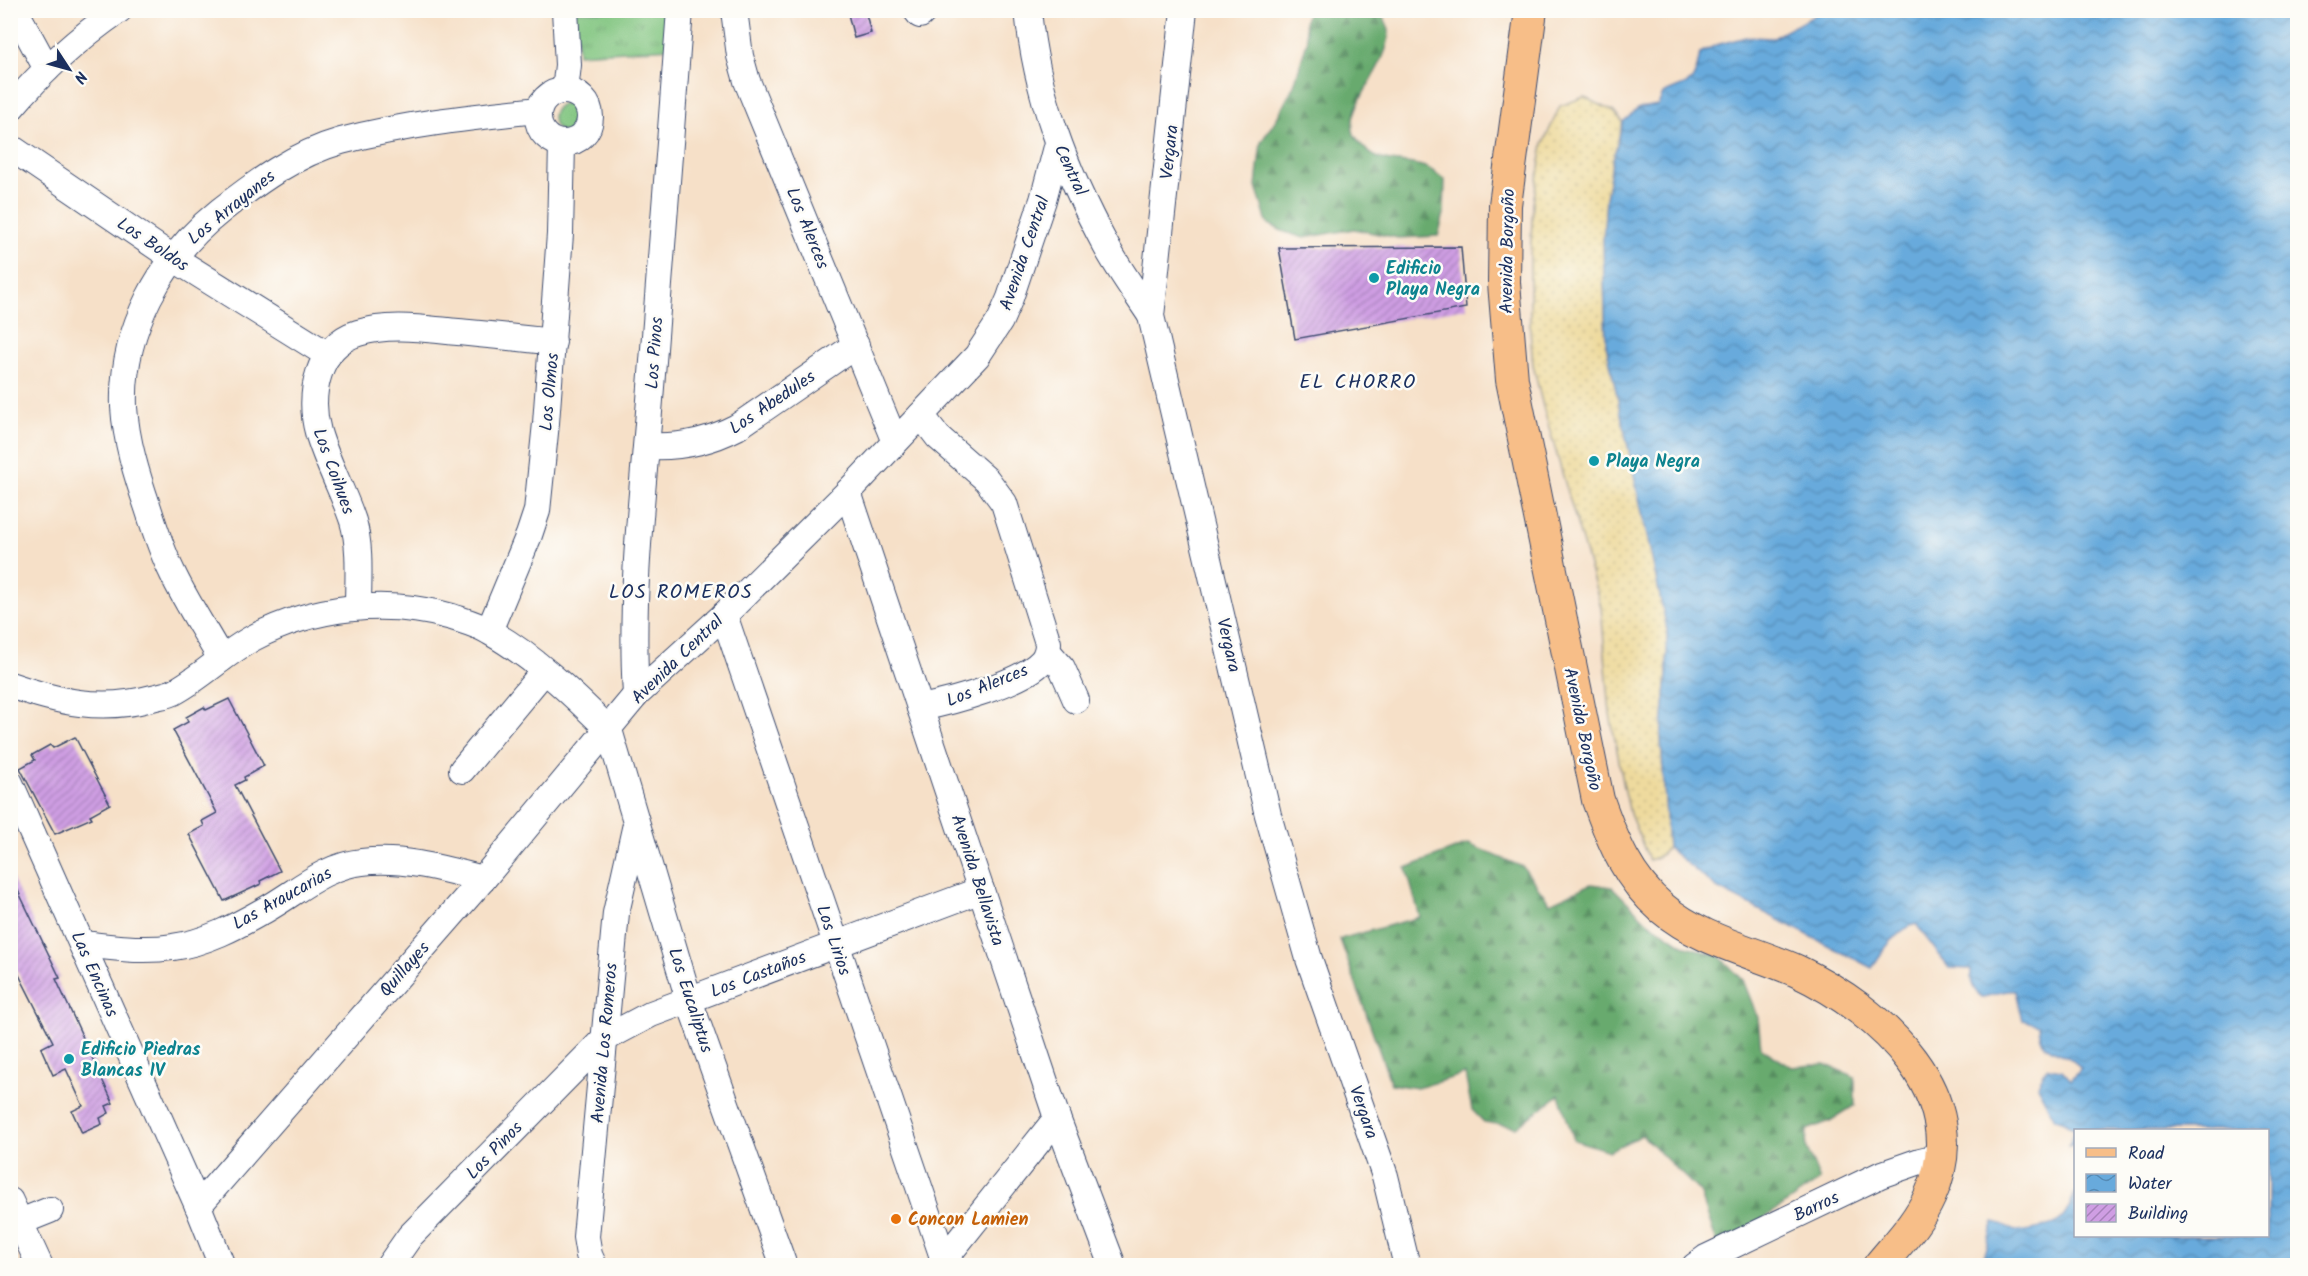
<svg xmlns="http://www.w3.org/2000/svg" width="2308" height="1276" font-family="Kalam,sans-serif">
  <defs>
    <pattern id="forest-firs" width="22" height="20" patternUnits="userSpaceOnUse" patternTransform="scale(1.5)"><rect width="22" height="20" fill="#68aa6e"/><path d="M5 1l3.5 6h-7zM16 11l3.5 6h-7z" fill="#558b5e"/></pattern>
    <pattern id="sand-dots" width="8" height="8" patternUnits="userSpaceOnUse" patternTransform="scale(1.5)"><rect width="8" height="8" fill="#eeda9e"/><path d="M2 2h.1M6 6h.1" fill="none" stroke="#ccbb8a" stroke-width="1.8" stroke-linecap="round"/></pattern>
    <pattern id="park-tufts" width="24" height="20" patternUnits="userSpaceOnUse" patternTransform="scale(1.5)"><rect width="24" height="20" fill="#81c580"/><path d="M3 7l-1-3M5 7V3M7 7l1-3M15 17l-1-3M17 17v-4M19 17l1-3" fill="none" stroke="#69a06c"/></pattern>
    <pattern id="water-waves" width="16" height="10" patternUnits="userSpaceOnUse" patternTransform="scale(1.5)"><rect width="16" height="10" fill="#68aadc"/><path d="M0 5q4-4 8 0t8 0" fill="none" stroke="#558bb6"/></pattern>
    <pattern id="building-hatch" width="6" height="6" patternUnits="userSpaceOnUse" patternTransform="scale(1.5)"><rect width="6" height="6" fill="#cf9ee3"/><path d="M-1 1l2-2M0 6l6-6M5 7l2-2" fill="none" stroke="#a781bb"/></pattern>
  </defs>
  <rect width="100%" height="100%" fill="#fdfcf7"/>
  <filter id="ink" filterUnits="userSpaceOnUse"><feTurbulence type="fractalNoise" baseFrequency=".0167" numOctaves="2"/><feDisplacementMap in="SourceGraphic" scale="12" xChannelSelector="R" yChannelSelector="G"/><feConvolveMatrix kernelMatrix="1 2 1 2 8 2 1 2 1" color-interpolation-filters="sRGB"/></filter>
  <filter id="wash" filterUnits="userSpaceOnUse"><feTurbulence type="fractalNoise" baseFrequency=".008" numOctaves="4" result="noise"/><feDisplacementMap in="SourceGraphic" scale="24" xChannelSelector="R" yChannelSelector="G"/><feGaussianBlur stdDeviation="1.35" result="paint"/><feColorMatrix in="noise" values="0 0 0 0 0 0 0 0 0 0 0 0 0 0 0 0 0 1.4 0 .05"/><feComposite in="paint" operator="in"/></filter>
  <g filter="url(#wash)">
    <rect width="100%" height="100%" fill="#f6e0c8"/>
    <circle fill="#81c580" stroke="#4e7a6f" stroke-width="1.5" cx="568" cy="118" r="15"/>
    <g fill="url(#forest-firs)" stroke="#426c66" stroke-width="1.5">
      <path d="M1308 11H1380C1383 17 1389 25 1389 32 1389 67 1344 106 1354 134 1355 137 1358 139 1359 142 1379 168 1398 158 1425 167 1432 169 1439 176 1445 180L1444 214 1438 236 1398 238 1354 229 1304 238 1282 231 1267 223 1256 186 1261 142 1277 118 1294 85 1307 42 1305 21Z"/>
      <polygon points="1468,844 1523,867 1550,903 1591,884 1612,887 1648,922 1683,945 1719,956 1743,980 1758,1018 1761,1048 1791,1067 1824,1064 1855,1077 1855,1105 1830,1121 1807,1130 1806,1146 1820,1180 1719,1249 1700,1192 1642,1135 1609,1151 1574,1140 1559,1095 1516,1127 1484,1122 1472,1110 1465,1074 1417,1088 1391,1084 1340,939 1420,917 1406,868"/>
    </g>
    <polygon fill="url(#sand-dots)" stroke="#84847e" stroke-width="1.5" points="1584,97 1613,111 1623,122 1612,163 1606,199 1603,241 1606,344 1667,629 1667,675 1661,739 1668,848 1658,857 1649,860 1630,814 1624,787 1610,714 1601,607 1543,407 1533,365 1530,330 1530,258 1533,203 1543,144 1560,106"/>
    <polygon fill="url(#park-tufts)" stroke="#4e7a6f" stroke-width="1.5" points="575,11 688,11 671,48 578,54"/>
    <path fill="url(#water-waves)" stroke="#426c9d" stroke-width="1.5" d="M1820 11H2297V1265H1978C1989 1254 1987 1238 1994 1222 2003 1223 2008 1228 2016 1231 2023 1233 2052 1226 2059 1221 2067 1216 2072 1201 2075 1192L2076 1236H2268V1130H2076L2075 1144 2069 1146 2075 1129 2064 1122 2055 1119 2037 1086 2047 1068 2062 1070 2071 1080 2081 1068C2063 1047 2040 1058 2039 1025L2022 1020 2015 991C2005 989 1992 996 1982 997 1972 990 1970 981 1971 969L1949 968 1916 924C1897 929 1882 951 1872 968L1717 888 1668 848 1661 738 1667 675V629L1606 344 1603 241 1606 199 1612 163 1623 122 1639 108 1658 105 1663 94C1692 80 1694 88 1700 53L1716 45 1746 37 1774 38C1788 27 1806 23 1820 11Z"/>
    <g id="blocks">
      <g fill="url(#building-hatch)">
        <polygon points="847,10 865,10 871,33 854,38"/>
        <polygon points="1461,247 1466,308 1295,339 1279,248"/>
        <polygon points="229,699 264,766 244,777 245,780 235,785 280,871 260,881 261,884 224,901 189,834 204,826 202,821 217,813 173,730 188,722 186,717 204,707 206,710"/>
        <polygon points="75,737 110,804 90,815 92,818 55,834 20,768 35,760 32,755 50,745 53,748"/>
        <polygon points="10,874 60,978 56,979 113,1103 106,1106 109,1113 100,1118 102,1124 82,1133 72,1111 83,1106 66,1069 53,1075 41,1048 53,1042 10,957"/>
      </g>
    </g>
  </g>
  <g filter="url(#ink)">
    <use href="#blocks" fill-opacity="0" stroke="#3c4a6e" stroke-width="1.5"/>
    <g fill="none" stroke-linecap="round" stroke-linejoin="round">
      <defs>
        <g id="minor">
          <polyline points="15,10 47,69"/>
          <polyline points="565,10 568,65 565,91"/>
          <polyline points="734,10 740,56 747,81 895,442"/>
          <polyline points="916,10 920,15 925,10"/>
          <path d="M1028 10C1036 95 1066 172 1106 246 1119 270 1136 293 1151 316"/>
          <polyline points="1184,10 1151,316 1268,815 1309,959 1385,1176 1407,1266"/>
          <circle cx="564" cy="117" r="26"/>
          <path d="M10 109C42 71 78 38 119 10"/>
          <polyline points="10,147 173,258 328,355"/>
          <path d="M647 446C680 448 708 442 737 427L856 345"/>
          <polyline points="848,492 1057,1118 1113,1266"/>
          <path d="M358 607C358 580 361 548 353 521 343 491 327 463 318 432 308 396 317 345 358 333 390 323 425 329 458 332 489 335 521 338 553 342"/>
          <polyline points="724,615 946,1266"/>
          <polyline points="489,631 529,535 537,511 546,423 560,234 562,144"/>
          <polyline points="1048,652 1062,668 1076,700"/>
          <path d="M221 659C205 630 186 602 172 572 162 552 155 530 148 508 137 476 126 441 124 407 121 330 161 258 220 211 257 182 295 154 341 141 405 124 473 117 538 110"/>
          <path d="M10 685C59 702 101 712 152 698 159 696 168 695 174 692 202 677 225 653 253 638 314 606 386 598 452 617 464 621 479 625 490 632 534 657 573 694 609 730L689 1000 784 1266"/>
          <path d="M636 695C630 596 642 499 650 400 661 270 670 140 680 10"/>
          <path d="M920 708C951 702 1022 683 1042 661 1047 655 1048 650 1048 643L1004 503 987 480 938 437 921 415"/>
          <polyline points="462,770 544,671"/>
          <polyline points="10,783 198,1206 222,1266"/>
          <path d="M82 944C112 947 142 952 173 947 205 943 237 926 265 910 297 892 324 866 362 862 403 857 444 869 483 879"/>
          <polyline points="10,1201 40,1266"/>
          <polyline points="198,1206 483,879 636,695 724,615 848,492 977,356 1000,321 1010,298 1043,200 1058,143"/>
          <polyline points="10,1226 50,1210"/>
          <polyline points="389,1266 410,1236 604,1039 651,1014 981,890"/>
          <polyline points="594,1266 589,1255 586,1237 616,913 636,824"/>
          <polyline points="939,1266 1057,1118"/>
          <polyline points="1695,1266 1706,1258 1880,1175 1920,1161 1941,1156"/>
        </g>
        <path id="major" d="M1531 10 1505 205 1504 283 1512 380 1598 800C1613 842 1628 879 1662 908 1701 941 1752 951 1797 971 1880 1010 1976 1096 1930 1196 1918 1223 1897 1244 1879 1266"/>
      </defs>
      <use href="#minor" stroke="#3c4a6e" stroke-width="28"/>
      <use href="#major" stroke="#3c4a6e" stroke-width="34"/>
      <use href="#minor" stroke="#fff" stroke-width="26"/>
      <use href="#major" stroke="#f7be88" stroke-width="32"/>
    </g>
  </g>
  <g fill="#0f9aa8" stroke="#fdfcf7" stroke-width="2">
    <circle cx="1374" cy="278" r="6"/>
    <circle cx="1594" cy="461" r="6"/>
    <circle cx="69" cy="1059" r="6"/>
  </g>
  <circle fill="#e8710a" stroke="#fdfcf7" stroke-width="2" cx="896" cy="1219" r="6"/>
  <g text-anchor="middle" stroke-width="5" stroke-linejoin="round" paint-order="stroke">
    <g font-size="18" fill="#1b2f5e" stroke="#fdfcf7">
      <text transform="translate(1169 152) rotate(-84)" y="6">Vergara</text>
      <text transform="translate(1071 170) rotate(65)" y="6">Central</text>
      <text transform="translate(231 207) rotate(-39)" y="6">Los Arrayanes</text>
      <text transform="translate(808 228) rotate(68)" y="6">Los Alerces</text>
      <text transform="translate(153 244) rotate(34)" y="6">Los Boldos</text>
      <text transform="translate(1507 251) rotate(-89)" y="6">Avenida Borgoño</text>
      <text transform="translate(1024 253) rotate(-71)" y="6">Avenida Central</text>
      <text transform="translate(654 353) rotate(-86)" y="6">Los Pinos</text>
      <text transform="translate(549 392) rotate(-85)" y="6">Los Olmos</text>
      <text transform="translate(772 402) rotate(-34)" y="6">Los Abedules</text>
      <text transform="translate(334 471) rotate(70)" y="6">Los Coihues</text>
      <text transform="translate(1229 645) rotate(77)" y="6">Vergara</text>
      <text transform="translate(677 659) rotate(-44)" y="6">Avenida Central</text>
      <text transform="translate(987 685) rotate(-22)" y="6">Los Alerces</text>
      <text transform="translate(1583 729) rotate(78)" y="6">Avenida Borgoño</text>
      <text transform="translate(978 880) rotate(72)" y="6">Avenida Bellavista</text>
      <text transform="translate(282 898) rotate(-29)" y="6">Las Araucarias</text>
      <text transform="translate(834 940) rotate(71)" y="6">Los Lirios</text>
      <text transform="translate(404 969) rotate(-49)" y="6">Quillayes</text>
      <text transform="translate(95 974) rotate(66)" y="6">Las Encinas</text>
      <text transform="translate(758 974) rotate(-21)" y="6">Los Castaños</text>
      <text transform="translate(691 1000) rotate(72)" y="6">Los Eucaliptus</text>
      <text transform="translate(604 1043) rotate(-85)" y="6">Avenida Los Romeros</text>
      <text transform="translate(1364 1112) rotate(71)" y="6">Vergara</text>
      <text transform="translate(494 1150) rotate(-46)" y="6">Los Pinos</text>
      <text transform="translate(1816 1206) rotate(-25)" y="6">Barros</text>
    </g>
    <g font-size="18" font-weight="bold" fill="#0d838f" stroke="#fdfcf7" text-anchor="start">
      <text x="1386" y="274">Edificio<tspan x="1386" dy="21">Playa Negra</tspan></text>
      <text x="1606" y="467">Playa Negra</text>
      <text x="81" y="1055">Edificio Piedras<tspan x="81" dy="21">Blancas IV</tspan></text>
    </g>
    <g font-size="18" font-weight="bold" fill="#c56008" stroke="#fdfcf7" text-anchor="start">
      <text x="908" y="1225">Concon Lamien</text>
    </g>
    <g font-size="20" letter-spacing="1.5" fill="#1b2f5e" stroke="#fdfcf7">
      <text x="1358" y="388">EL CHORRO</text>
      <text x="681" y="598">LOS ROMEROS</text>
    </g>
  </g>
  <rect width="2308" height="1276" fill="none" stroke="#fdfcf7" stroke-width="36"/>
  <rect x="2074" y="1129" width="195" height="108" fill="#fdfcf7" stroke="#a3aaba" stroke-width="1.5"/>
  <rect x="2086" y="1148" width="30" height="9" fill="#f7be88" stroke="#a3aaba" stroke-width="1.5"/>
  <text x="2128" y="1159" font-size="18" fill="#1b2f5e">Road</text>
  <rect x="2086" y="1174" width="30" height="18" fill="url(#water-waves)" stroke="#a3aaba" stroke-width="1.5"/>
  <text x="2128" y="1189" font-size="18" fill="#1b2f5e">Water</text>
  <rect x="2086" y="1204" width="30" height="18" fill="url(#building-hatch)" stroke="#a3aaba" stroke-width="1.5"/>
  <text x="2128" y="1219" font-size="18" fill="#1b2f5e">Building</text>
  <g transform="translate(69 69) rotate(126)" stroke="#fdfcf7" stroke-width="4.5" paint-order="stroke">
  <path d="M0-4.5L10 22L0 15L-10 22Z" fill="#1b2f5e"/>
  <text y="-9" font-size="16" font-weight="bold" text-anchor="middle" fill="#1b2f5e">N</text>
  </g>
</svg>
